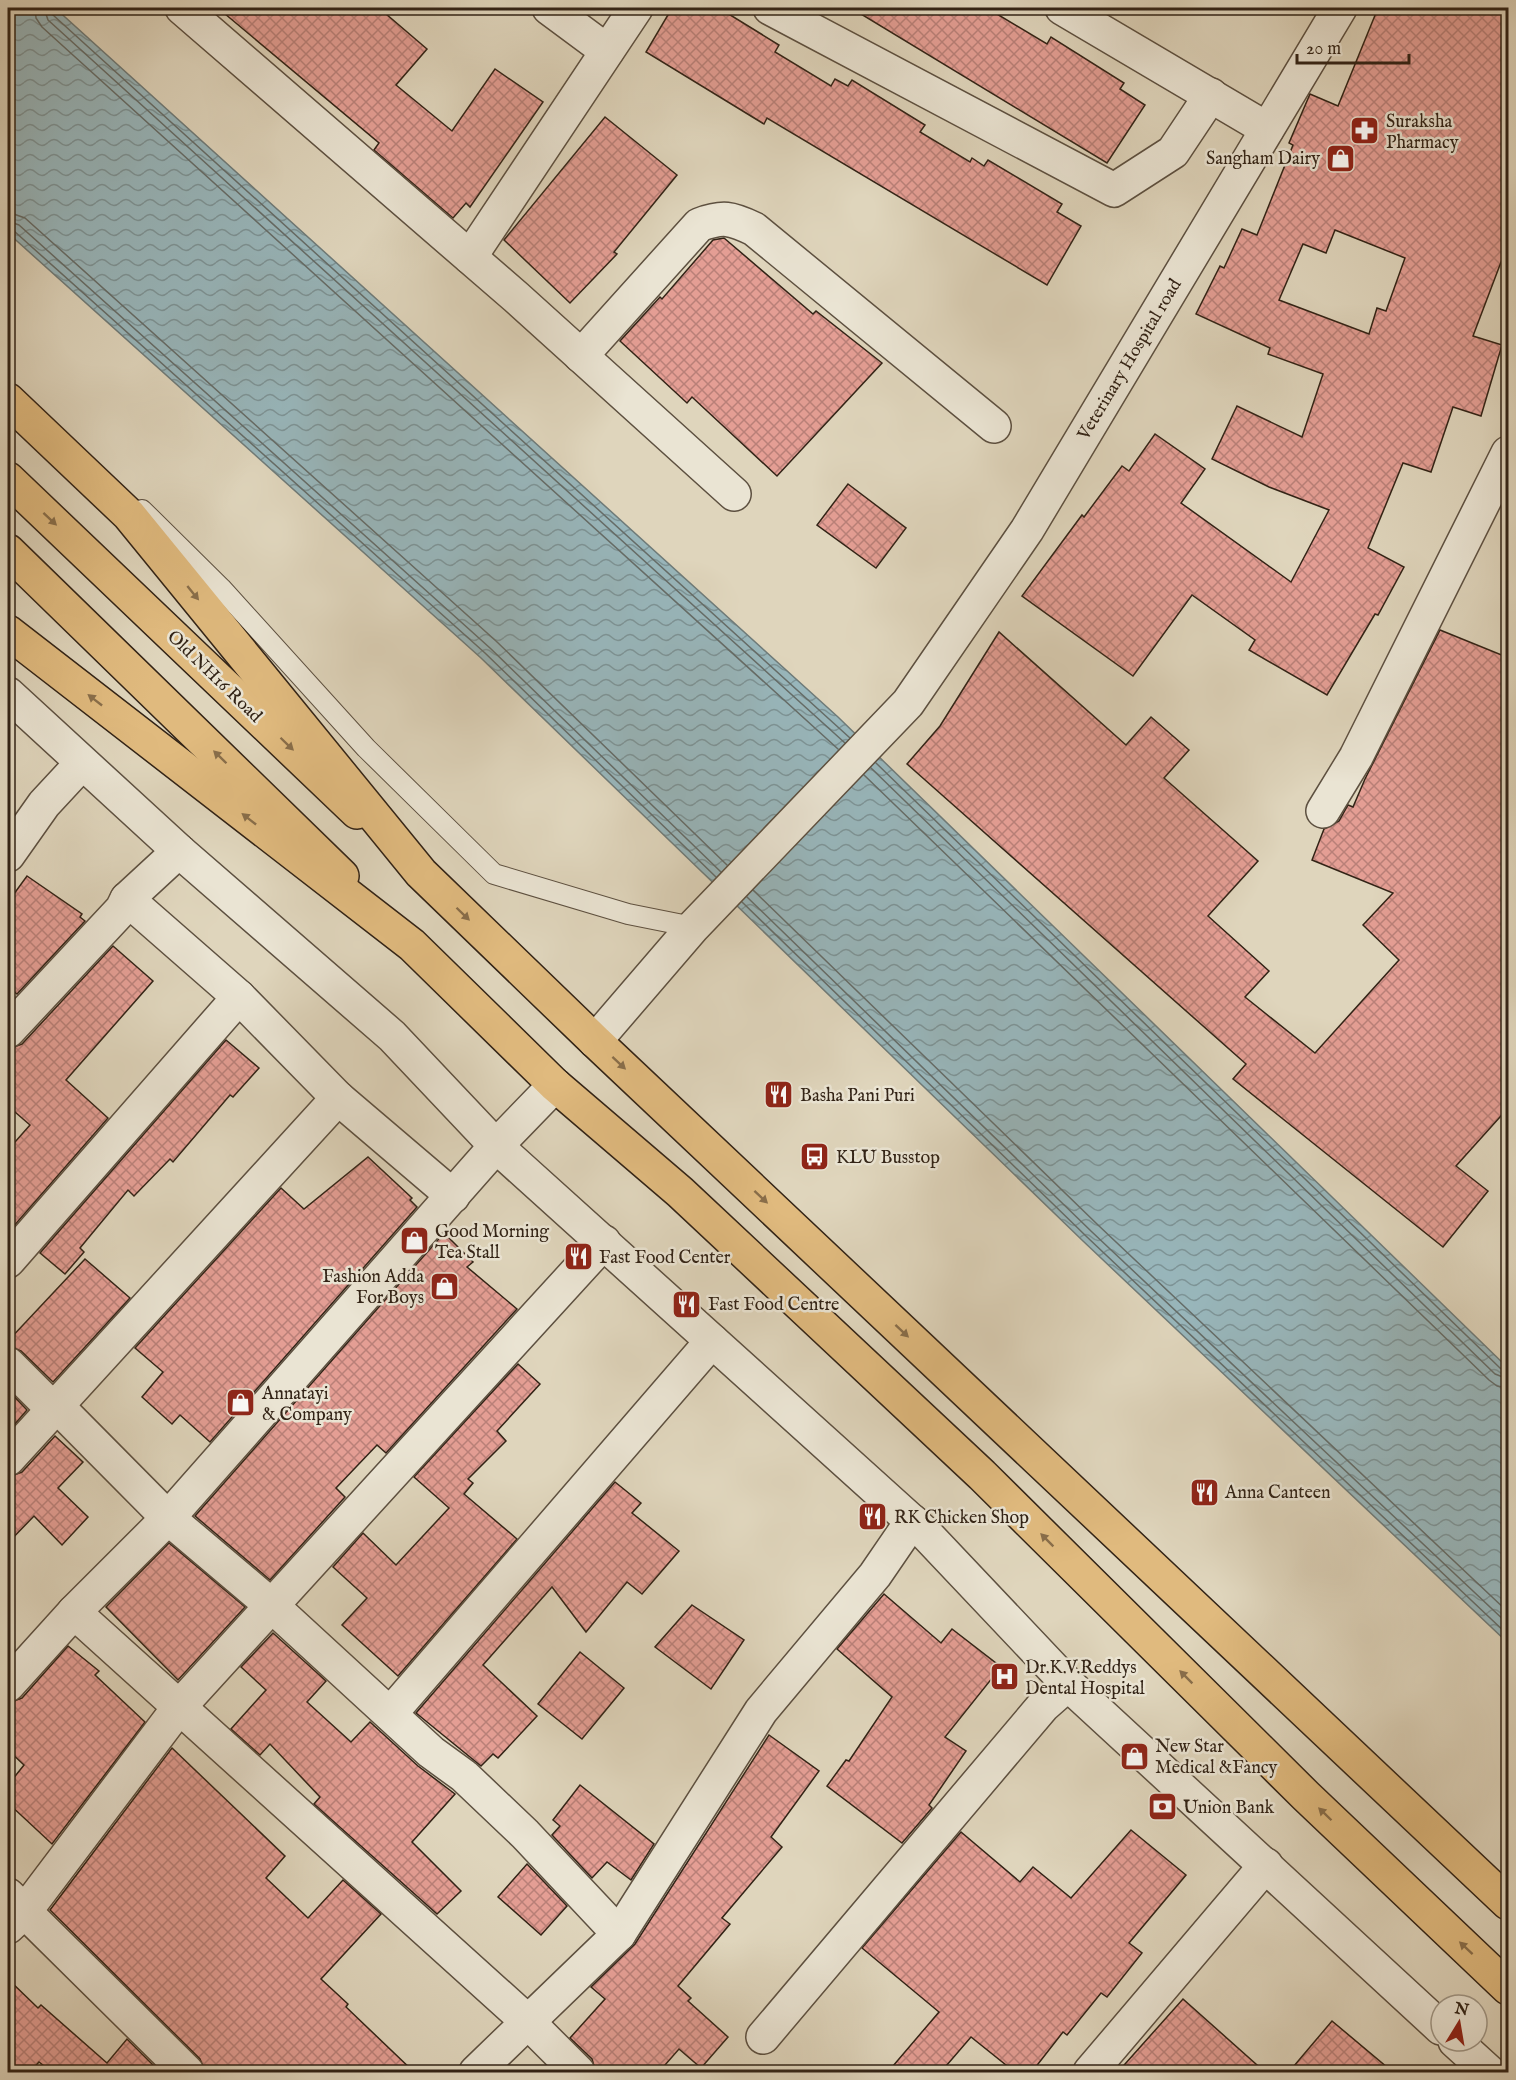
<svg xmlns="http://www.w3.org/2000/svg" width="1516" height="2080" font-family="'IM FELL English',serif">
  <defs>
    <pattern id="water-waves" width="16" height="10" patternUnits="userSpaceOnUse" patternTransform="scale(1.5)"><rect width="16" height="10" fill="#98b6bb"/><path d="M0 5q4-4 8 0t8 0" fill="none" stroke="#7d9497"/></pattern>
    <pattern id="building-cross-hatch" width="8" height="8" patternUnits="userSpaceOnUse" patternTransform="scale(1.5)"><rect width="8" height="8" fill="#e49e94"/><path d="M0 0l8 8M0 8l8-8" fill="none" stroke="#b98078"/></pattern>
  </defs>
  <rect width="100%" height="100%" fill="#dfd5bc"/>
  <filter id="stains"><feTurbulence type="fractalNoise" baseFrequency=".00333" numOctaves="4"/><feColorMatrix values="0 0 0 0 .2 0 0 0 0 .09 0 0 0 0 .02 0 0 0 .5 -.17"/></filter>
  <radialGradient id="worn" r=".72"><stop offset=".6" stop-color="#630" stop-opacity="0"/><stop offset="1" stop-color="#630" stop-opacity=".3"/></radialGradient>
  <polygon fill="url(#water-waves)" stroke="#6f7b79" stroke-width="1.5" points="8,8 55,8 838,717 1508,1368 1508,1643 1083,1241 481,658 8,233"/>
  <g fill="none" stroke-linecap="round" stroke-linejoin="round">
    <g stroke="#656c68" stroke-width="1.5">
      <polyline points="35,8 36,18 42,27 838,749"/>
      <polyline points="44,8 48,20 845,743"/>
      <polyline points="51,8 53,15 850,738"/>
      <polyline points="8,212 25,218 496,641 727,865"/>
      <polyline points="8,221 19,225 490,648 721,872"/>
      <polyline points="8,229 14,231 485,653 716,877"/>
      <polyline points="876,763 1500,1368 1508,1372"/>
      <polyline points="871,768 1495,1374 1508,1379"/>
      <polyline points="864,775 1489,1380 1497,1386 1508,1388"/>
      <polyline points="753,890 1098,1225 1508,1612"/>
      <polyline points="747,897 1092,1232 1508,1624"/>
      <polyline points="742,902 1087,1237 1508,1635"/>
    </g>
  </g>
  <g fill="url(#building-cross-hatch)" stroke="#322316" stroke-width="1.5" fill-rule="evenodd">
    <polygon points="218,8 379,8 427,49 396,85 452,131 495,69 543,102 470,207 466,203 453,218 374,150 379,143"/>
    <polygon points="672,8 719,8 779,45 775,52 831,86 835,79 848,86 852,80 925,125 920,132 970,162 972,158 984,166 988,160 1062,204 1057,212 1081,226 1047,285 767,118 764,124 646,52"/>
    <polygon points="851,8 987,8 1047,44 1051,37 1124,83 1120,89 1145,105 1107,163"/>
    <path d="M1378 8H1509V241L1473 336 1502 345 1481 416 1453 407 1431 472 1403 463 1368 548 1404 567 1378 615 1375 614 1327 695 1249 650 1255 640 1192 595 1133 676 1022 596 1082 515 1084 517 1122 466 1129 471 1155 434 1205 469 1181 503 1291 582 1329 510 1269 487 1212 459 1237 406 1302 437 1323 374 1268 354 1270 348 1196 314 1220 266 1224 268 1242 229 1257 235 1293 145 1289 143 1310 94 1338 106ZM1335 230 1405 258 1386 311 1377 308 1369 334 1279 300 1303 244 1326 253Z"/>
    <polygon points="605,117 677,175 614,252 617,254 570,303 504,240"/>
    <polygon points="724,238 813,314 816,311 882,363 777,476 692,397 687,403 620,341 660,297 662,299 713,240"/>
    <polygon points="848,484 906,528 876,568 817,525"/>
    <polygon points="1440,630 1509,658 1509,1107 1456,1166 1488,1191 1443,1247 1233,1079 1246,1064 907,764 940,726 999,632 1126,745 1151,717 1189,750 1164,778 1258,861 1208,916 1269,971 1245,997 1315,1053 1399,960 1363,925 1393,893 1312,860 1324,829 1339,821 1348,805 1353,807 1365,779"/>
    <polygon points="27,876 82,914 80,917 85,921 17,994 8,987 8,902"/>
    <polygon points="113,946 153,981 66,1080 108,1118 13,1227 8,1222 8,1142 15,1142 30,1125 8,1106 8,1049 22,1044"/>
    <polygon points="226,1040 259,1068 233,1097 230,1095 173,1162 170,1159 134,1196 128,1190 80,1248 84,1252 65,1274 40,1253"/>
    <polygon points="368,1157 412,1198 410,1200 417,1207 210,1442 180,1415 172,1424 142,1397 163,1372 135,1348 281,1188 304,1209"/>
    <polygon points="444,1233 473,1262 467,1267 517,1309 386,1453 377,1445 336,1488 345,1497 270,1580 195,1516"/>
    <polygon points="85,1259 130,1298 53,1382 21,1351 8,1346 8,1341"/>
    <polygon points="518,1364 540,1384 497,1431 506,1441 468,1479 473,1483 464,1494 517,1539 398,1676 342,1625 367,1598 333,1567 363,1533 396,1565 449,1508 414,1477"/>
    <polygon points="8,1390 27,1410 8,1432"/>
    <polygon points="55,1436 83,1462 58,1488 88,1517 62,1545 34,1516 8,1543 8,1477 22,1472"/>
    <polygon points="615,1482 641,1503 632,1513 679,1551 642,1594 627,1582 586,1632 552,1587 483,1665 537,1716 498,1758 493,1754 481,1766 416,1713"/>
    <polygon points="169,1543 245,1607 178,1680 106,1607"/>
    <polygon points="884,1594 941,1643 952,1629 1001,1667 945,1737 966,1751 929,1805 932,1808 902,1843 827,1786 846,1760 849,1761 892,1697 837,1649"/>
    <polygon points="692,1605 744,1640 711,1689 655,1647"/>
    <polygon points="273,1633 326,1681 307,1702 351,1742 370,1722 418,1766 455,1794 412,1842 461,1891 437,1914 314,1804 320,1797 270,1744 260,1755 231,1729 266,1690 241,1667"/>
    <polygon points="68,1646 99,1671 95,1675 145,1722 52,1844 8,1803 8,1785 24,1765 8,1750 8,1703 22,1698"/>
    <polygon points="580,1652 624,1688 582,1739 538,1704"/>
    <polygon points="769,1735 819,1771 771,1837 782,1847 722,1918 730,1924 678,1986 691,1998 688,2001 728,2037 701,2068 679,2049 658,2073 596,2073 592,2059 570,2038 605,1999 591,1987 635,1944"/>
    <polygon points="172,1748 285,1856 266,1878 308,1918 343,1880 381,1914 321,1979 348,2004 346,2007 415,2073 205,2073 200,2059 50,1910"/>
    <polygon points="580,1785 654,1844 631,1880 607,1862 592,1878 552,1835 560,1826 553,1820"/>
    <polygon points="1131,1830 1186,1875 1129,1943 1142,1953 1107,1997 1101,1993 1067,2035 1063,2032 1031,2073 1016,2073 971,2037 940,2073 887,2073 939,2012 862,1948 961,1832 1020,1882 1033,1867 1071,1898"/>
    <polygon points="527,1864 567,1906 541,1935 498,1897"/>
    <polygon points="8,1979 38,2008 41,2005 107,2063 127,2039 161,2073 53,2073 39,2062 29,2073 8,2073"/>
    <polygon points="1183,1999 1266,2073 1117,2073"/>
    <polygon points="1332,2021 1394,2073 1288,2073"/>
  </g>
  <g fill="none" stroke-linecap="round" stroke-linejoin="round">
    <defs>
      <polyline id="service" points="142,510 221,588 366,748 494,874 628,914 693,927"/>
      <g id="minor">
        <polyline points="182,8 516,297 734,494"/>
        <polyline points="549,8 607,51"/>
        <polyline points="770,8 1114,190 1173,152 1211,95"/>
        <polyline points="1062,8 1267,129"/>
        <polyline points="470,257 636,8"/>
        <path d="M581 356 699 225C723 216 731 218 754 229L994 426"/>
        <polyline points="1323,811 1356,757 1508,453"/>
        <polyline points="8,855 44,804 82,763"/>
        <polyline points="127,899 239,997 338,1098 453,1196"/>
        <polyline points="8,1031 122,909 127,899 179,851"/>
        <polyline points="496,1146 168,1518 74,1612 527,2021 578,2072"/>
        <polyline points="8,1261 239,997"/>
        <polyline points="8,1364 43,1399 55,1404 168,1518 271,1605 431,1752 464,1776 525,1834 619,1934"/>
        <polyline points="8,1459 338,1098"/>
        <polyline points="8,1685 74,1612"/>
        <polyline points="390,1714 712,1341"/>
        <polyline points="8,1895 187,2072"/>
        <polyline points="8,1927 26,1910 180,1706 604,1242"/>
        <polyline points="763,2037 1043,1706 1068,1684"/>
        <polyline points="476,2072 619,1934 761,1711 875,1575 912,1521"/>
        <polyline points="1090,2072 1266,1865"/>
      </g>
      <g id="tertiary">
        <polyline points="8,694 179,851 392,1036 496,1146 926,1534 1068,1684 1441,2028"/>
        <polyline points="595,1041 693,927 908,703 1027,530 1340,8"/>
        <polyline points="496,1146 555,1085"/>
        <polyline points="1455,2041 1489,2072"/>
      </g>
      <g id="primary">
        <polyline points="8,479 357,812"/>
        <polyline points="8,551 342,876"/>
      </g>
      <g id="trunk">
        <polyline points="8,400 129,515 421,873 595,1041 1508,1903"/>
        <polyline points="8,632 412,945 555,1085 680,1192 982,1475 1306,1796 1508,1988"/>
      </g>
    </defs>
    <use href="#service" stroke="#5d5040" stroke-width="22"/>
    <use href="#minor" stroke="#5d5040" stroke-width="36"/>
    <use href="#tertiary" stroke="#5d5040" stroke-width="36"/>
    <use href="#primary" stroke="#322316" stroke-width="36"/>
    <use href="#trunk" stroke="#322316" stroke-width="36"/>
    <use href="#service" stroke="#eae4d3" stroke-width="20"/>
    <use href="#minor" stroke="#eae4d3" stroke-width="33"/>
    <use href="#tertiary" stroke="#eae4d3" stroke-width="33"/>
    <use href="#primary" stroke="#e0ba7e" stroke-width="33"/>
    <use href="#trunk" stroke="#e0ba7e" stroke-width="33"/>
  </g>
  <defs><path id="oneway-solid" d="M-6-.8H1V-3.2L6.5 0L1 3.2V.8H-6Z" transform="scale(1.5)"/></defs>
  <g fill="#896e4a">
    <use href="#oneway-solid" transform="translate(50 519) rotate(43)"/>
    <use href="#oneway-solid" transform="translate(193 593) rotate(51)"/>
    <use href="#oneway-solid" transform="translate(95 700) rotate(-142)"/>
    <use href="#oneway-solid" transform="translate(287 744) rotate(44)"/>
    <use href="#oneway-solid" transform="translate(220 757) rotate(-136)"/>
    <use href="#oneway-solid" transform="translate(249 819) rotate(-142)"/>
    <use href="#oneway-solid" transform="translate(463 914) rotate(44)"/>
    <use href="#oneway-solid" transform="translate(619 1063) rotate(43)"/>
    <use href="#oneway-solid" transform="translate(761 1197) rotate(43)"/>
    <use href="#oneway-solid" transform="translate(902 1331) rotate(43)"/>
    <use href="#oneway-solid" transform="translate(1047 1540) rotate(-135)"/>
    <use href="#oneway-solid" transform="translate(1186 1677) rotate(-135)"/>
    <use href="#oneway-solid" transform="translate(1325 1814) rotate(-136)"/>
    <use href="#oneway-solid" transform="translate(1466 1948) rotate(-137)"/>
  </g>
  <defs>
    <symbol id="pharmacy-square" viewBox="-11 -11 22 22"><rect x="-9" y="-9" width="18" height="18" rx="4" fill="#8f2418" stroke="#eae4d3"/><path d="M-2-6h4v4h4v4h-4v4h-4v-4h-4v-4h4Z" fill="#fff"/></symbol>
    <symbol id="shop-square" viewBox="-11 -11 22 22"><rect x="-9" y="-9" width="18" height="18" rx="4" fill="#8f2418" stroke="#eae4d3"/><path d="M-5-2.5h2.3a2.7 3.5 0 0 1 5.4 0H5L5.5 6h-11ZM-1.5-2.5h3a1.5 2.3 0 0 0-3 0Z" fill="#fff"/></symbol>
    <symbol id="restaurant-square" viewBox="-11 -11 22 22"><rect x="-9" y="-9" width="18" height="18" rx="4" fill="#8f2418" stroke="#eae4d3"/><path d="M-5-6h1v4h1v-4h1v4h1v-4h1v5L-1.5 .5V6h-2V.5L-5-1ZM5-6V6H3V1.5H1.5Q1.5-4 5-6Z" fill="#fff"/></symbol>
    <symbol id="bus-square" viewBox="-11 -11 22 22"><rect x="-9" y="-9" width="18" height="18" rx="4" fill="#8f2418" stroke="#eae4d3"/><path d="M-5-6H5V4H4V6H2V4H-2V6H-4V4H-5ZM-3.5-4V0h7V-4ZM-3.5 1.2v1.5H-2V1.2ZM2 1.2v1.5H3.5V1.2Z" fill="#fff"/></symbol>
    <symbol id="hospital-square" viewBox="-11 -11 22 22"><rect x="-9" y="-9" width="18" height="18" rx="4" fill="#8f2418" stroke="#eae4d3"/><path d="M-5-5h3v3.5h4V-5h3V5h-3V1.5h-4V5h-3Z" fill="#fff"/></symbol>
    <symbol id="bank-square" viewBox="-11 -11 22 22"><rect x="-9" y="-9" width="18" height="18" rx="4" fill="#8f2418" stroke="#eae4d3"/><path d="M-6-4H6V4H-6ZM0-2.3a2.3 2.3 0 1 0 0 4.6a2.3 2.3 0 1 0 0-4.6Z" fill="#fff"/></symbol>
  </defs>
  <g fill-rule="evenodd">
    <use href="#pharmacy-square" x="1348" y="114" width="33" height="33"/>
    <use href="#shop-square" x="1324" y="142" width="33" height="33"/>
    <use href="#restaurant-square" x="762" y="1078" width="33" height="33"/>
    <use href="#bus-square" x="798" y="1140" width="33" height="33"/>
    <use href="#shop-square" x="398" y="1224" width="33" height="33"/>
    <use href="#restaurant-square" x="562" y="1240" width="33" height="33"/>
    <use href="#shop-square" x="428" y="1270" width="33" height="33"/>
    <use href="#restaurant-square" x="670" y="1288" width="33" height="33"/>
    <use href="#shop-square" x="224" y="1386" width="33" height="33"/>
    <use href="#restaurant-square" x="1188" y="1476" width="33" height="33"/>
    <use href="#restaurant-square" x="856" y="1500" width="33" height="33"/>
    <use href="#hospital-square" x="988" y="1660" width="33" height="33"/>
    <use href="#shop-square" x="1118" y="1740" width="33" height="33"/>
    <use href="#bank-square" x="1146" y="1790" width="33" height="33"/>
  </g>
  <g text-anchor="middle" stroke-width="5" stroke-linejoin="round" paint-order="stroke">
    <g font-size="18" fill="#322316" stroke="#eae4d3" text-anchor="start">
      <text x="1386" y="127">Suraksha<tspan x="1386" dy="21">Pharmacy</tspan></text>
      <text x="1320" y="164" text-anchor="end">Sangham Dairy</text>
      <text x="800" y="1101">Basha Pani Puri</text>
      <text x="836" y="1163">KLU Busstop</text>
      <text x="435" y="1237">Good Morning<tspan x="435" dy="21">Tea Stall</tspan></text>
      <text x="599" y="1263">Fast Food Center</text>
      <text x="424" y="1282" text-anchor="end">Fashion Adda<tspan x="424" dy="21">For Boys</tspan></text>
      <text x="708" y="1310">Fast Food Centre</text>
      <text x="262" y="1399">Annatayi<tspan x="262" dy="21">&amp; Company</tspan></text>
      <text x="1225" y="1498">Anna Canteen</text>
      <text x="894" y="1523">RK Chicken Shop</text>
      <text x="1025" y="1673">Dr.K.V.Reddys<tspan x="1025" dy="21">Dental Hospital</tspan></text>
      <text x="1155" y="1752">New Star<tspan x="1155" dy="21">Medical &amp;Fancy</tspan></text>
      <text x="1183" y="1813">Union Bank</text>
    </g>
    <g font-size="18" fill="#322316" stroke="#eae4d3">
      <text transform="translate(1129 359) rotate(-59)" y="6">Veterinary Hospital road</text>
      <text transform="translate(215 676) rotate(44)" y="6">Old NH16 Road</text>
    </g>
  </g>
  <rect width="1516" height="2080" fill="none" stroke="#dfd5bc" stroke-width="30"/>
  <rect x="9" y="9" width="1498" height="2062" fill="none" stroke="#322316" stroke-width="3"/>
  <rect x="15" y="15" width="1486" height="2050" fill="none" stroke="#322316" stroke-width="1.5"/>
  <g transform="translate(1459 2023) rotate(11)"><circle r="28" fill="#eae4d3" stroke="#a09787" stroke-width="1.5"/>
  <path d="M0-4.5L10 22L0 15L-10 22Z" fill="#8f2418"/>
  <text y="-9" font-size="16" font-weight="bold" text-anchor="middle" fill="#322316">N</text>
  </g>
  <path d="M1297 54v9h112v-9" fill="none" stroke="#322316" stroke-width="3"/>
  <text x="1306" y="54" font-size="18" fill="#322316" stroke="#eae4d3" stroke-width="4.5" paint-order="stroke">20 m</text>
  <rect width="100%" height="100%" filter="url(#stains)"/>
  <rect width="100%" height="100%" fill="url(#worn)"/>
</svg>
